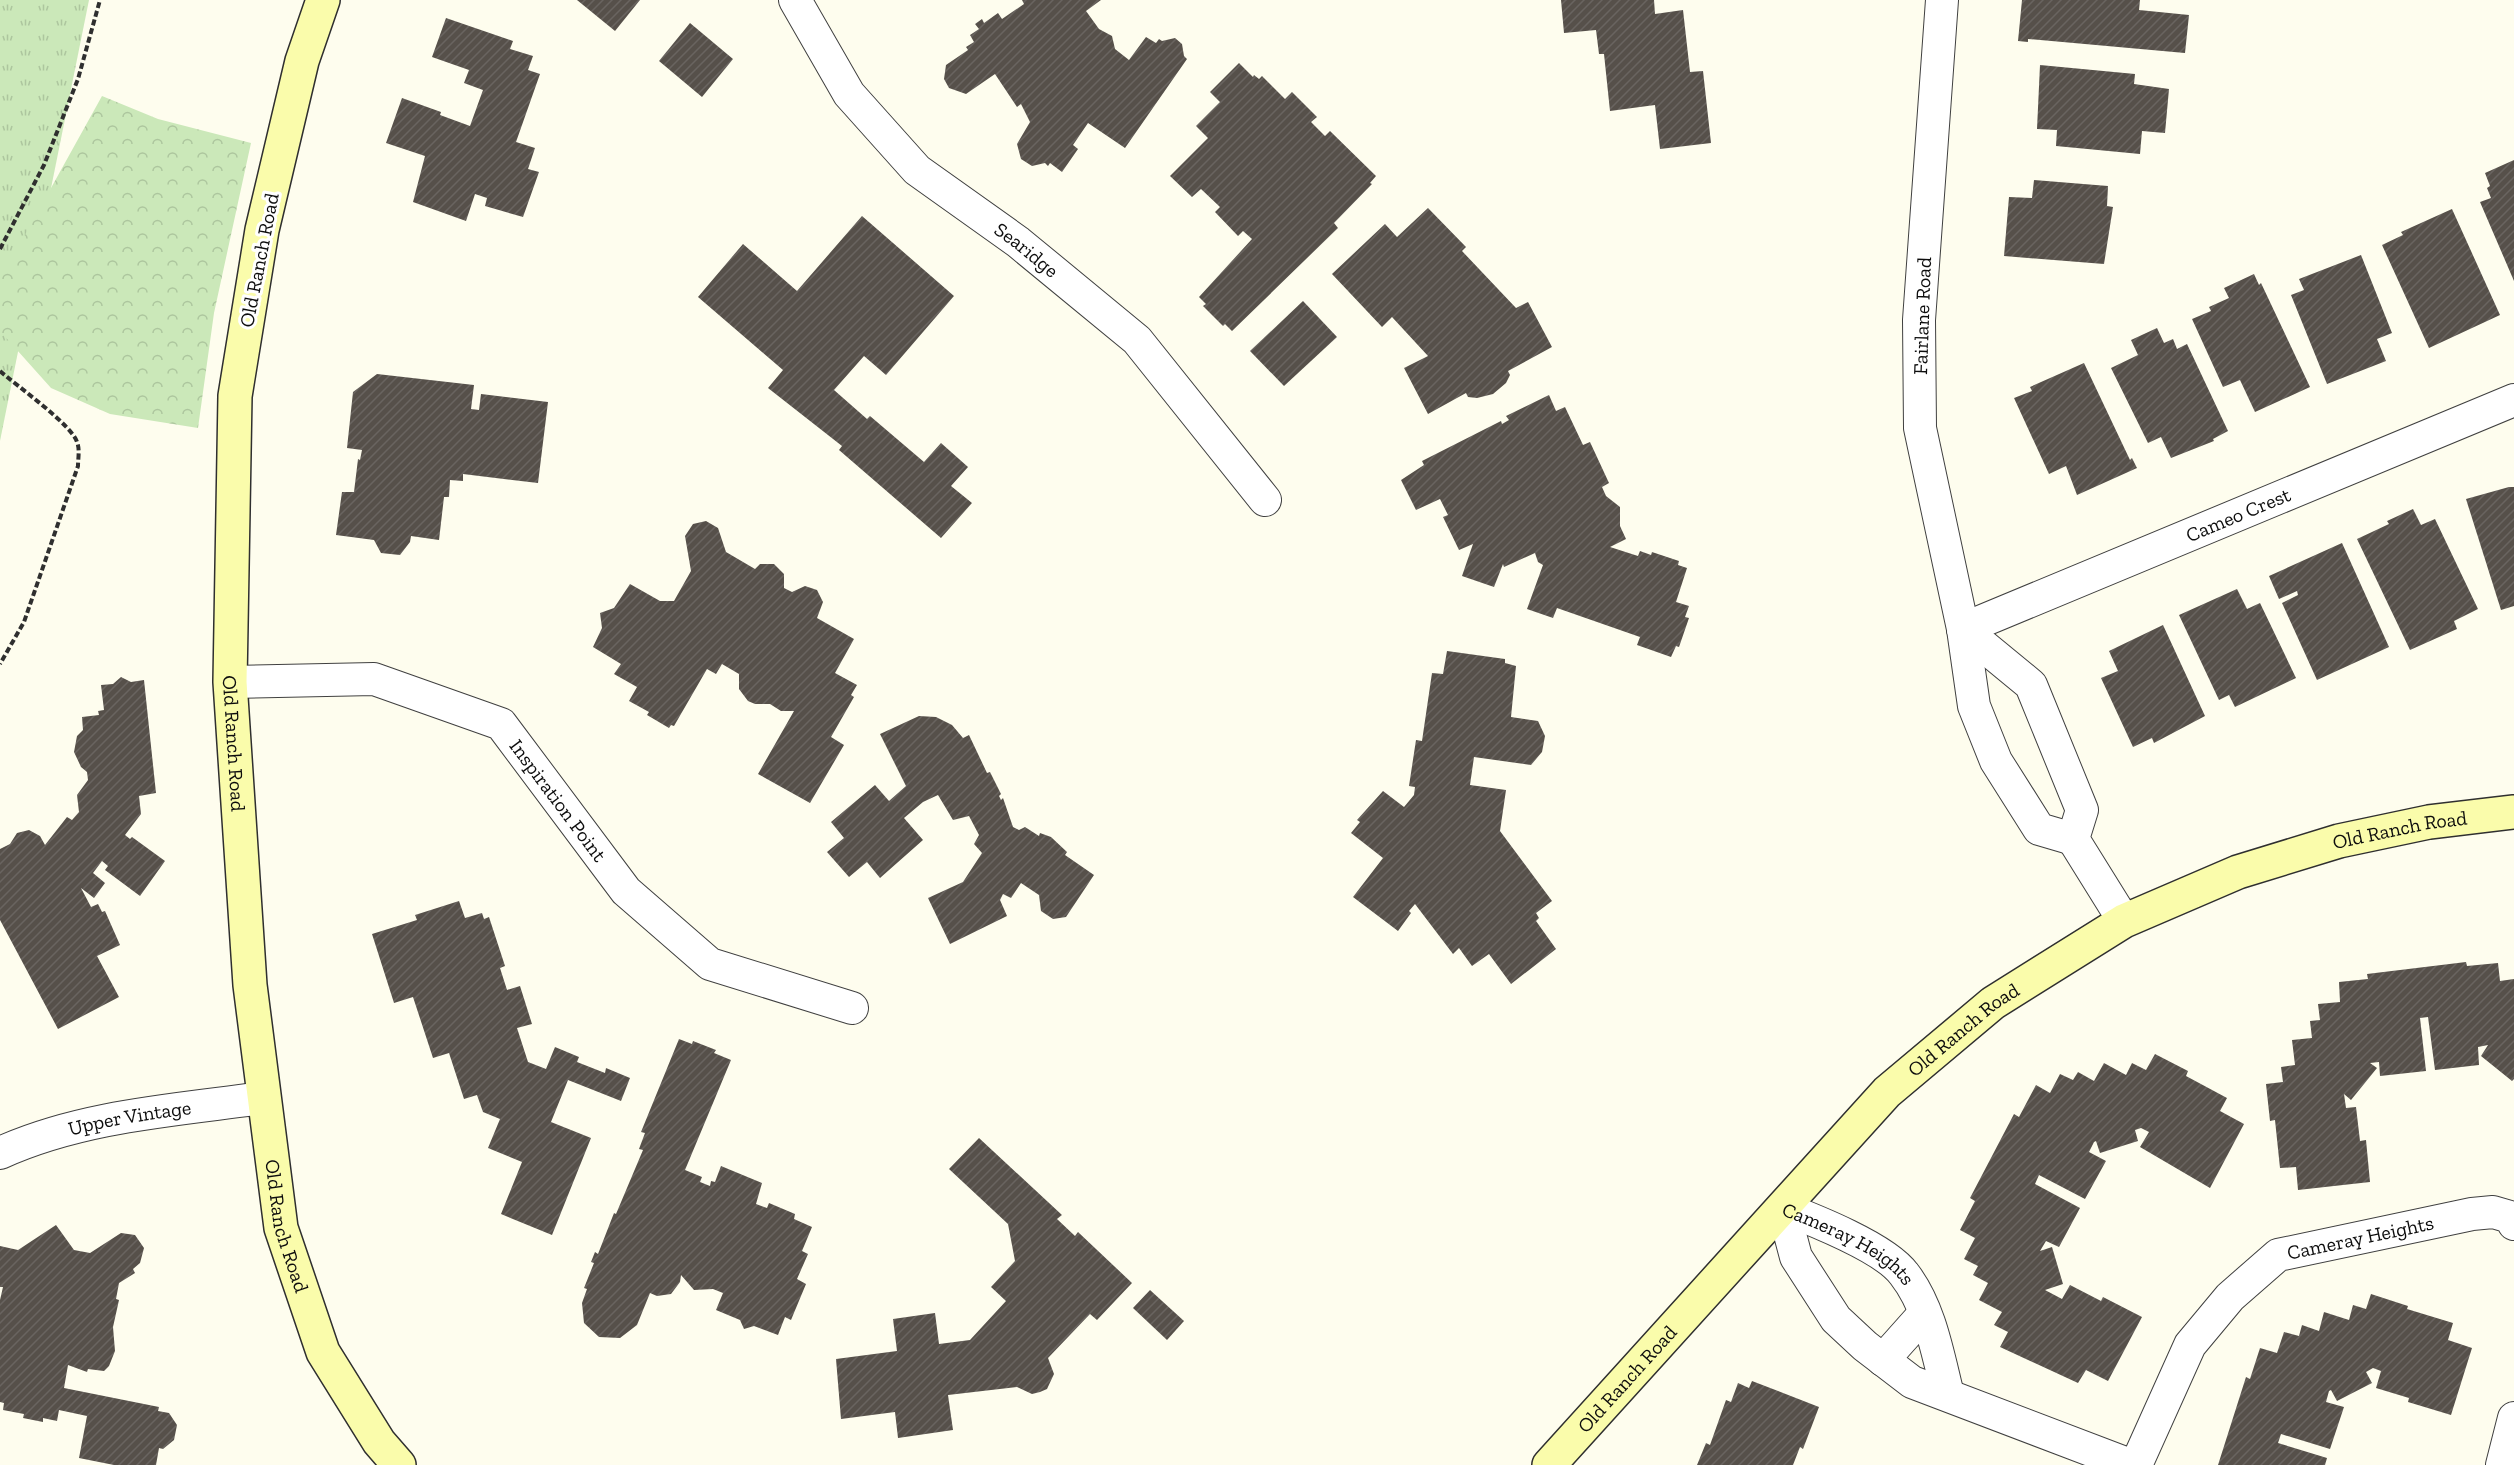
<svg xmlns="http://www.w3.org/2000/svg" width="2514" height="1465" font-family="'Zilla Slab',serif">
  <defs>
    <pattern id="grass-tufts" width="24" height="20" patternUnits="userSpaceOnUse" patternTransform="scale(1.5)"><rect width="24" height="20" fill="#cbe8b9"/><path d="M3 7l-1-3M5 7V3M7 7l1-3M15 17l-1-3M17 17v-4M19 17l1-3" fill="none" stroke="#adc69e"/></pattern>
    <pattern id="park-crowns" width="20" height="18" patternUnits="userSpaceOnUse" patternTransform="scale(1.5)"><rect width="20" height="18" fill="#cbe8b9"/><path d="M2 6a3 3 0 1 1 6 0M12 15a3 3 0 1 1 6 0" fill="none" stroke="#adc69e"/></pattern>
    <pattern id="building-hatch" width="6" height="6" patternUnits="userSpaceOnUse" patternTransform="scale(1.5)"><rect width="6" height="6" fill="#56504a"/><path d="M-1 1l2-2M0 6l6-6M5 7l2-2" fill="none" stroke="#696460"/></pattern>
  </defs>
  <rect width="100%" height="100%" fill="#fefdee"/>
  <polygon fill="url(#grass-tufts)" points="0,0 89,0 0,441"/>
  <polygon fill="url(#park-crowns)" points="102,96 158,119 251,143 214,313 198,428 110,414 51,388 0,331 0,280"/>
  <g fill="url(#building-hatch)">
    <polygon points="577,0 640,0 615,31"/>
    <polygon points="1022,0 1101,0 1086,11 1099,29 1112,36 1115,49 1129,60 1146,37 1156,43 1159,39 1162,41 1175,38 1182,44 1184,56 1187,59 1125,148 1088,123 1073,145 1078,149 1062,172 1050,163 1048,166 1045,163 1032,166 1021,159 1017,144 1030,122 1021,104 1017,107 995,74 966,94 949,88 944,79 946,65 968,50 966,47 974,42 970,35 979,29 975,24 982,19 984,23 998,13 1002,19 1024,4"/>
    <polygon points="1561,0 1654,0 1655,14 1683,10 1690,72 1703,71 1711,143 1660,149 1655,105 1610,111 1604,54 1599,54 1596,30 1564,33"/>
    <polygon points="2022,0 2140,0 2139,10 2189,15 2185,53 2028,39 2028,42 2018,41"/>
    <polygon points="446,18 513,41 510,49 533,56 528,70 540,74 516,142 535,148 528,169 539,172 523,217 485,206 487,198 475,194 466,221 413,202 425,156 386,143 402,98 441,112 440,115 470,126 483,90 464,83 469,70 432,57"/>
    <polygon points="690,23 733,59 702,97 659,61"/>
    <polygon points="1239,63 1253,77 1254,75 1259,79 1262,76 1285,99 1292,92 1317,117 1311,122 1325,136 1330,131 1376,176 1370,183 1372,184 1334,223 1338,228 1232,331 1225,324 1223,326 1203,306 1206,304 1199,297 1252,239 1243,231 1238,236 1215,212 1220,207 1201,189 1192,197 1170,176 1208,138 1196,126 1220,102 1210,92"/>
    <polygon points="2040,65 2135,74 2134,84 2169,89 2165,133 2142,131 2140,154 2056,146 2057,130 2037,129"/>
    <polygon points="2514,160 2514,281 2480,202 2491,198 2487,188 2490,186 2485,173"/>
    <polygon points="2034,180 2108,186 2107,206 2113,207 2104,264 2004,256 2009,197 2032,198"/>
    <polygon points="1428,208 1466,247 1462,251 1516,308 1528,302 1552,347 1508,371 1510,375 1506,383 1493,394 1477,398 1468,397 1466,393 1428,414 1404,368 1428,356 1392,317 1382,327 1332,274 1385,224 1397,237"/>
    <polygon points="2452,209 2500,315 2429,348 2382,245 2403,235 2401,232"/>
    <polygon points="862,216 954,296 886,375 864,356 834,390 867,419 870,416 924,462 941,443 968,467 951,486 972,503 941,538 839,450 842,446 768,388 783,370 698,297 743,244 797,291"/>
    <polygon points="2361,255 2392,333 2377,339 2386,361 2327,384 2291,295 2304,290 2299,279"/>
    <polygon points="2254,274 2259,285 2261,283 2310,387 2255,412 2240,380 2223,387 2192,319 2211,311 2209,307 2229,298 2224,288"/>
    <polygon points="1303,301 1337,337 1284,386 1250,351"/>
    <polygon points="2157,328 2164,343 2173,339 2177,349 2187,344 2228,431 2213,439 2214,441 2171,458 2161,437 2148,443 2111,368 2138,355 2131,340"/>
    <polygon points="2084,363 2130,460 2132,458 2137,468 2077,495 2066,466 2049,474 2014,398 2032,391 2030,387"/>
    <polygon points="377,374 474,385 471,409 479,410 481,394 548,402 538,483 463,474 463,481 450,480 449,497 444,497 439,540 411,536 410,542 400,555 381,553 374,540 336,535 342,492 354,492 358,459 360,460 362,450 347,448 353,392"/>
    <polygon points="1549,395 1556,411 1565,407 1583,445 1590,442 1609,483 1602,487 1606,496 1620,507 1620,526 1626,539 1610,547 1638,556 1640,551 1651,555 1652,552 1679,561 1678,565 1687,568 1676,602 1689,606 1685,617 1689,618 1679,647 1676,646 1671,657 1637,645 1640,637 1557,608 1553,618 1527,609 1543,565 1538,562 1535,553 1504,567 1503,564 1494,587 1462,576 1473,544 1459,550 1443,517 1448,515 1440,499 1416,510 1401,480 1424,465 1422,461 1501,421 1502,424 1509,420 1506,416"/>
    <polygon points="2509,487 2514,487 2514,606 2501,610 2466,499"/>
    <polygon points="2413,509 2421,525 2435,519 2478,609 2454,621 2457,629 2410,650 2357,539 2389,524 2387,521"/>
    <polygon points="706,521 718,528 726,552 755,569 760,564 774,564 784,574 784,588 792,592 805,586 817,590 823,602 817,618 854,639 835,673 857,685 851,695 854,697 831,737 844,745 810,803 758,774 794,711 781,711 770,704 755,704 748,701 739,689 739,674 722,664 716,674 707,669 674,726 671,725 669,728 647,715 649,712 629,701 637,687 614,674 621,664 593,647 602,628 600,613 614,608 630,584 660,601 674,601 691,571 685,536 693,524"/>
    <polygon points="2342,543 2389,647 2317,680 2282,603 2298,595 2297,591 2279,599 2269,576"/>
    <polygon points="2237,589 2247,609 2260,603 2296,678 2235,707 2229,695 2219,700 2179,615"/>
    <polygon points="2163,625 2205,716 2154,743 2152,738 2133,747 2101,678 2118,671 2109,651"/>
    <polygon points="1447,651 1505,659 1505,663 1516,666 1511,717 1538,721 1545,736 1542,752 1531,765 1474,757 1470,785 1506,790 1500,831 1552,901 1536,913 1539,918 1536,921 1556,949 1511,984 1489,954 1472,966 1459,948 1453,954 1415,904 1409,911 1411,913 1398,931 1353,897 1383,858 1351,833 1360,822 1357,820 1383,791 1404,807 1414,795 1415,787 1409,786 1416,740 1422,741 1432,673 1443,674"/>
    <polygon points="121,677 131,682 144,680 156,793 139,796 141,814 125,835 130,839 132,837 165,861 140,896 105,870 108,866 102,861 93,873 105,883 94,898 81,888 91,907 98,904 102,912 105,911 120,945 97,956 119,997 58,1029 0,920 0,849 10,844 17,833 29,830 40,836 45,845 67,817 72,820 79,812 77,795 88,780 87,772 81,767 74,752 77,736 83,730 82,717 99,715 98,711 104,710 101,685 113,684"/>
    <polygon points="919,716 936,717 952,725 963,738 969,735 987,773 990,772 1001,794 999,796 1001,800 1003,798 1013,827 1019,830 1025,827 1039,836 1040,833 1051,837 1067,852 1065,855 1094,875 1066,917 1053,919 1041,911 1039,895 1021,883 1011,898 1003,894 1000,900 1007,916 950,944 928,898 963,882 982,853 974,844 979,835 969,816 953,820 938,795 923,802 904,818 923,840 880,878 867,862 849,877 827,852 844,838 831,822 875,785 889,801 906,786 880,734"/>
    <polygon points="459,901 465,918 482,913 484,919 489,917 505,966 500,968 507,990 520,986 532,1024 517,1028 528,1062 546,1069 555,1047 579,1057 577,1062 605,1073 606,1068 630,1078 621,1101 568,1080 551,1122 591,1138 552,1235 501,1214 522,1162 488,1148 500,1119 483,1112 477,1095 464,1099 449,1053 433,1058 413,997 394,1003 372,934 417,920 415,915"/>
    <polygon points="2466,962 2467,966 2498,963 2500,981 2514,979 2514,1079 2512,1081 2481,1056 2488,1045 2478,1047 2479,1065 2435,1070 2428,1017 2420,1018 2426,1071 2380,1076 2379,1062 2370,1063 2377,1068 2351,1100 2344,1094 2346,1108 2356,1107 2360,1141 2366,1140 2370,1182 2298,1190 2296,1167 2280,1168 2275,1120 2270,1121 2266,1084 2283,1082 2281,1067 2295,1065 2292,1040 2312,1038 2310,1021 2320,1020 2318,1004 2340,1002 2339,982 2368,979 2367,974"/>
    <polygon points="679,1039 692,1044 693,1041 716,1050 714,1053 731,1060 685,1170 702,1177 700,1182 710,1186 711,1181 715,1182 721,1166 762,1183 756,1204 767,1208 769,1203 795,1214 794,1219 812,1227 802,1251 808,1254 797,1279 806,1284 791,1320 785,1317 778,1335 754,1326 744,1329 740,1320 716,1310 723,1293 713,1289 694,1290 681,1275 680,1282 671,1294 657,1296 650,1293 637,1325 620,1338 599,1337 584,1323 582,1303 587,1289 584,1288 594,1263 591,1262 595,1252 598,1254 614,1213 616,1214 643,1150 639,1149 645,1133 641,1132"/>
    <polygon points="2155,1054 2188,1071 2186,1076 2227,1098 2220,1111 2244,1124 2210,1188 2140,1147 2149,1132 2141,1128 2135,1130 2138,1141 2100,1153 2096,1141 2094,1142 2089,1152 2106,1161 2085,1199 2039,1175 2035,1184 2080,1208 2059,1247 2046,1241 2040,1251 2052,1247 2063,1284 2045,1290 2062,1299 2070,1285 2101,1301 2103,1297 2142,1317 2108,1381 2086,1370 2078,1383 2000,1347 2008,1332 1994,1325 2002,1312 1979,1300 1988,1283 1973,1275 1978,1266 1964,1259 1975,1238 1960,1230 1975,1201 1970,1198 2014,1114 2019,1117 2036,1085 2050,1093 2060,1074 2073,1080 2078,1072 2094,1081 2104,1063 2126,1075 2132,1063 2146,1070"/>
    <polygon points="979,1138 1062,1215 1057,1219 1075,1236 1078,1232 1132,1283 1097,1320 1090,1314 1048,1358 1054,1374 1047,1389 1040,1392 1032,1394 1017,1387 948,1395 953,1430 898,1438 895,1412 841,1419 836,1359 897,1351 893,1319 935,1313 939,1344 970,1340 1006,1301 991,1287 1015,1261 1008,1224 949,1169"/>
    <polygon points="56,1225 74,1250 90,1253 121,1233 135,1235 144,1248 140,1263 133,1269 135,1273 119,1283 116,1299 119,1300 113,1327 115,1351 109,1366 104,1371 88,1369 87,1372 68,1365 64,1388 159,1407 158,1411 169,1413 177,1425 174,1440 163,1449 159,1448 156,1465 114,1465 79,1458 87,1416 59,1410 57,1421 43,1418 43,1422 23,1418 24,1414 3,1410 4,1403 0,1402 0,1300 3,1287 0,1287 0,1246 18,1250"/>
    <polygon points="1150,1290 1184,1321 1167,1340 1133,1308"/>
    <polygon points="2371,1294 2408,1306 2407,1309 2453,1323 2448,1340 2472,1348 2451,1415 2408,1402 2409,1398 2376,1388 2381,1371 2373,1368 2366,1372 2372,1383 2337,1401 2331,1390 2329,1391 2326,1402 2344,1407 2330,1449 2281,1434 2278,1443 2327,1458 2325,1465 2218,1465 2246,1377 2250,1379 2260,1348 2277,1353 2284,1332 2299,1336 2302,1325 2319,1331 2324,1312 2349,1320 2353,1305 2366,1309"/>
    <polygon points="1752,1381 1819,1407 1803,1449 1800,1447 1793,1465 1697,1465 1706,1443 1710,1445 1726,1400 1731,1402 1738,1383 1749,1388"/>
  </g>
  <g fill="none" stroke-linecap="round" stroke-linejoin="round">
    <defs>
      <g id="street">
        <path id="s1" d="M795 0 849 94 917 170 1018 242 1137 340 1265 500"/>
        <polyline points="1942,0 1919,320 1920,428 1963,629 1974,706 1996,761 2039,829 2073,839"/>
        <path id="s2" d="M1963 629 2514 400"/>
        <polyline points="1963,629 2031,685 2082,810 2073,839 2124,921"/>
        <path id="s3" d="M230 682 374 679 501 724 626 891 710 964 852 1008"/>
        <path id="s4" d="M0 1153C81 1116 175 1110 263 1098"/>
        <polyline points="1783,1208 1796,1257 1836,1319 1865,1346 1912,1382 2130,1465"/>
        <path id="s5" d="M1783 1208C1814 1220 1885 1248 1904 1274 1930 1307 1938 1355 1948 1395"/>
        <polyline points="1883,1360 1924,1314"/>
        <path id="s6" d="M2136 1465 2190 1345 2230 1297 2278 1255 2472 1214 2493 1212 2510 1217 2514 1224"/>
        <polyline points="2502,1465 2514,1418"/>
      </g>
      <g id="secondary">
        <path id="s7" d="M323 0 302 61 262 230 235 396 230 682 250 985 281 1228 323 1352 379 1442 399 1465"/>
        <path id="s8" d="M1549 1465 1887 1092 1993 1003 2124 921 2238 872 2339 841 2429 822 2514 812"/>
      </g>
    </defs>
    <use href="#street" stroke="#404040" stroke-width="34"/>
    <use href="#secondary" stroke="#2f2f2f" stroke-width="36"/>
    <g stroke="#2f2f2f" stroke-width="4" stroke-dasharray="6 3" stroke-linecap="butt">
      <polyline points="0,249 44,165 78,79 100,0"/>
      <path d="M0 371C17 386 72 425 77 442 80 449 78 459 78 466L24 622 0 664"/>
    </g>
    <use href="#street" stroke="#fff" stroke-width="32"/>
    <use href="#secondary" stroke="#fafcab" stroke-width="33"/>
  </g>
  <g text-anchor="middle" stroke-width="6" stroke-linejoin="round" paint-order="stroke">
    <g font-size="20" fill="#0d0d0d" stroke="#fff">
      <text dy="7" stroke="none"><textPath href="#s1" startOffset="346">Searidge</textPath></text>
      <text transform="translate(259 260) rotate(-79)" y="7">Old Ranch Road</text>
      <text transform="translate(1922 316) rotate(-88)" y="7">Fairlane Road</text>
      <text dy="7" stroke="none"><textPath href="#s2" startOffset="298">Cameo Crest</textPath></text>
      <text dy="7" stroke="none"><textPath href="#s7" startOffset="754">Old Ranch Road</textPath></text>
      <text dy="7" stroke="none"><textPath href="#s3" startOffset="374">Inspiration Point</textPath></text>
      <text dy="7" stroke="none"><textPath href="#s8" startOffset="1088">Old Ranch Road</textPath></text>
      <text dy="7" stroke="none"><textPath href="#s8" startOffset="602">Old Ranch Road</textPath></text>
      <text dy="7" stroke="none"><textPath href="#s4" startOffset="135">Upper Vintage</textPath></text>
      <text dy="7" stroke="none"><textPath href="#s7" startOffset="1240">Old Ranch Road</textPath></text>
      <text dy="7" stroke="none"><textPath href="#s6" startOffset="342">Cameray Heights</textPath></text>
      <text dy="7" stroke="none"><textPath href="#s5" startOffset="75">Cameray Heights</textPath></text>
      <text dy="7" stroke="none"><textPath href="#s8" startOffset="116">Old Ranch Road</textPath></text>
    </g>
  </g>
</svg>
